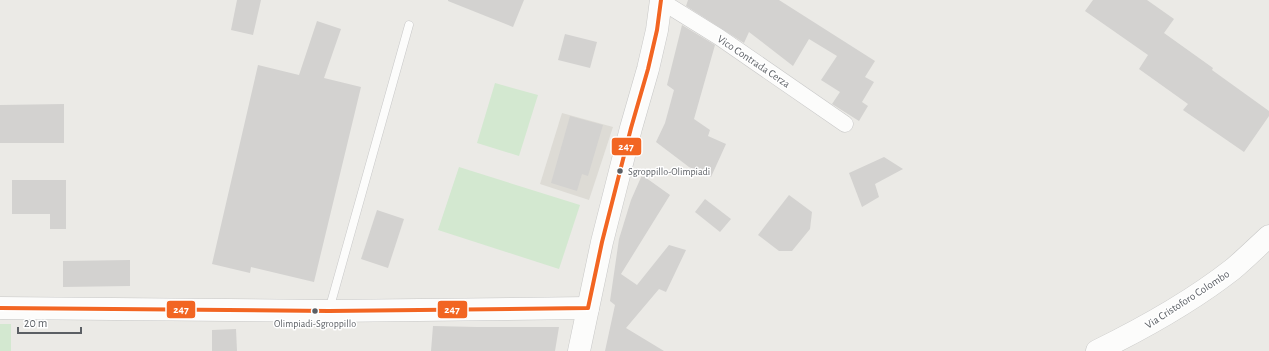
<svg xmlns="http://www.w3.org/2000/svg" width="1269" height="351" font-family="'Alegreya Sans',sans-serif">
  <rect width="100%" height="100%" fill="#ebeae6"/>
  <polygon fill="#dddbd5" points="562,113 613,127 589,200 540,184"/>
  <g fill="#d3e8d0">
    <polygon points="495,83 538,95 519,156 477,143"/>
    <polygon points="459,167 580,205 559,269 438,230"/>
    <rect x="0" y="324" width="11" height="27"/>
  </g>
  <g fill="#d3d2d0">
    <polygon points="237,0 261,0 253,35 231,30"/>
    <polygon points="448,0 524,0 513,27 448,1"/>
    <polygon points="688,0 779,0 875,61 865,77 874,82 862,102 868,106 859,121 832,104 840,92 821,80 837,56 809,39 793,66 749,32 744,43 686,6"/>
    <polygon points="1093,0 1147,0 1174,19 1164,33 1213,68 1212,70 1269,111 1269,116 1244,152 1183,110 1188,104 1139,69 1148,55 1085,11"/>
    <polygon points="317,21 341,29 324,78 361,87 314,282 251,267 250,273 212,264 258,65 299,75"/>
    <polygon points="682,25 715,45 694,119 710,130 708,136 726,144 711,177 689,167 656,142 665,123 674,90 667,85"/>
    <polygon points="565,34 597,42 590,68 558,60"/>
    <polygon points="64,104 64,143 0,143 0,105"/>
    <polygon points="570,116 603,125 588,176 582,174 577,191 551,183"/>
    <polygon points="884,157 903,169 875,184 879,197 862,207 849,173"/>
    <polygon points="642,175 670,195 621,274 637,285 669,245 686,250 666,292 659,289 626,328 664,351 605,351 615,305 610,301 619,239 631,200"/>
    <polygon points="12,180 66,180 66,229 50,229 50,214 12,214"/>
    <polygon points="789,195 812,212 810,229 792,251 779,251 758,235"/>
    <polygon points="705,199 731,219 720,232 695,212"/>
    <polygon points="377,210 404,219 388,268 361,259"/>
    <polygon points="130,260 130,286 63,287 63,261"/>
    <polygon points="433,326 477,327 559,327 555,351 431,351"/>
    <polygon points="236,329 237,351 212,351 212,330"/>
  </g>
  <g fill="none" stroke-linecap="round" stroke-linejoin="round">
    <defs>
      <polyline id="lane" points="329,310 409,25"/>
      <polyline id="street" points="661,1 719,37 845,124"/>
      <g id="secondary">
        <polyline points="0,308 329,311 588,308"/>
        <polyline points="579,351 602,242 631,128 648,69 657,30 661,0"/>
        <path d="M1097 351C1144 328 1191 302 1233 269 1245 259 1257 247 1269 236"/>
      </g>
    </defs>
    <use href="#lane" stroke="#c8c8c8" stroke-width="9"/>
    <use href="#street" stroke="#c8c8c8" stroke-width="17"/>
    <use href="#secondary" stroke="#c7c7c6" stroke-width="23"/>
    <use href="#lane" stroke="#fcfcfb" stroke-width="8"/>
    <use href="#street" stroke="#fcfcfb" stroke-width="16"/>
    <use href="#secondary" stroke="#fcfcfb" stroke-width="22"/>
    <defs>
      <polyline id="bus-1" points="0,308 329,311 588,308 602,242 631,128 648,69 657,30 661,0"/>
    </defs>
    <use href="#bus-1" stroke="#fff" stroke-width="7"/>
    <use href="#bus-1" stroke="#f26522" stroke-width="4"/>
  </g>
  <g fill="#5b5f64" stroke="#fff" stroke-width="1.5">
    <circle cx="620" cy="171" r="3.5"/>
    <circle cx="315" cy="311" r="3.5"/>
  </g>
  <g text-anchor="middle" stroke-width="3" stroke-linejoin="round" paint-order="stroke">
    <g font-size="10" fill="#5b5f64" stroke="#fff" text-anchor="start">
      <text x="628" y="175">Sgroppillo-Olimpiadi</text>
      <text x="315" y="327" text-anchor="middle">Olimpiadi-Sgroppillo</text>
    </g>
    <g font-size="11" fill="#5b5f64" stroke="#fff">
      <text transform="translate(754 61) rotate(34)" y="4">Vico Contrada Cerza</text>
      <text transform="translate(1187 299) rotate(-33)" y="4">Via Cristoforo Colombo</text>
    </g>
  </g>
  <g stroke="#fff" stroke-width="1.5">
    <rect x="611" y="137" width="31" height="19" rx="4" fill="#f26522"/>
    <rect x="437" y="300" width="31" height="19" rx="4" fill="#f26522"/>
    <rect x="166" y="300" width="30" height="19" rx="4" fill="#f26522"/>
  </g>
  <g font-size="11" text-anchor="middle" font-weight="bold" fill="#fff">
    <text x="626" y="150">247</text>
    <text x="452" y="313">247</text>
    <text x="181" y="313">247</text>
  </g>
  <path d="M18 327v6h63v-6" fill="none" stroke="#5b5f64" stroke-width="2"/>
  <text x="24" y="327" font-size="12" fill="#5b5f64" stroke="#ffffff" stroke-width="3" paint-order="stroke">20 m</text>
</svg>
